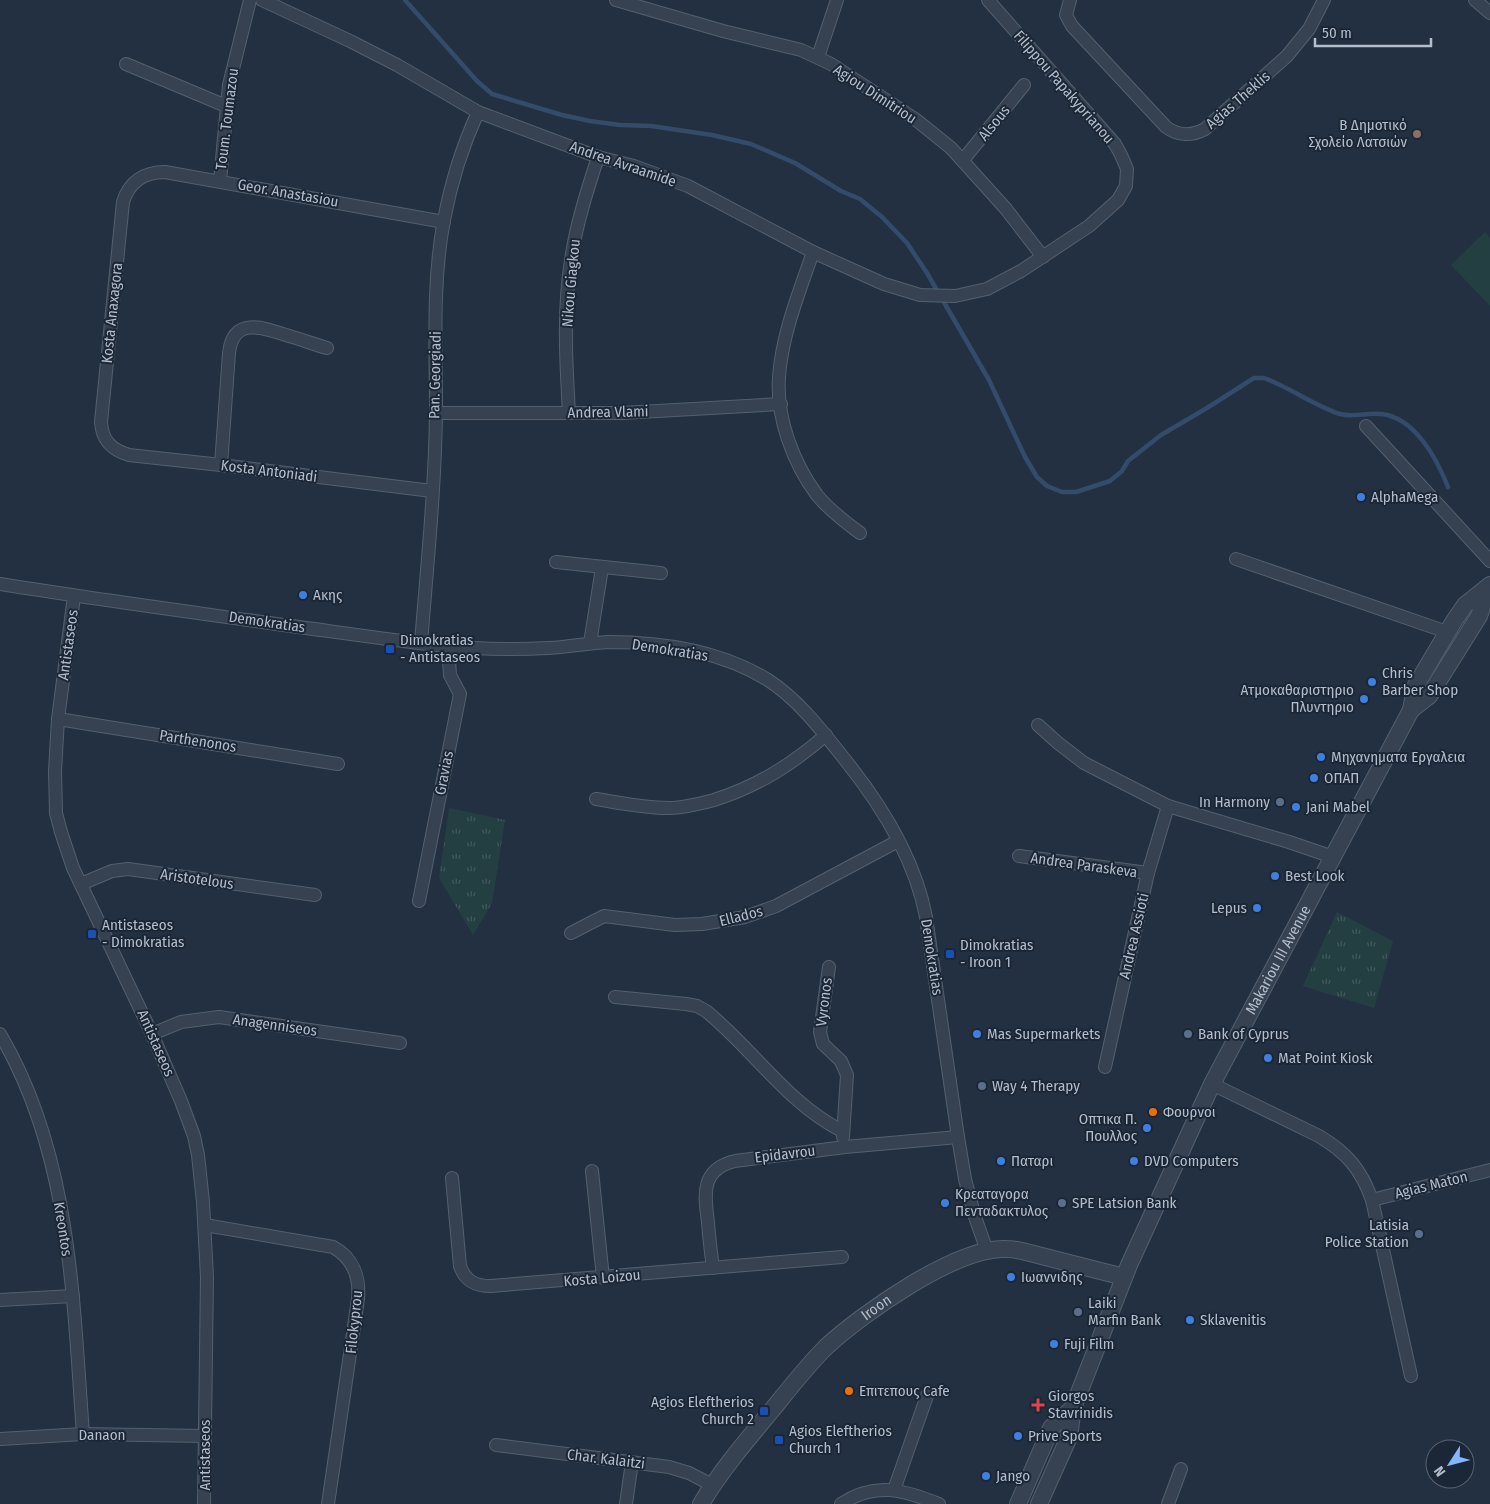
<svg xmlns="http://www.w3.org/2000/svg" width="1490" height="1504" font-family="'Fira Sans Condensed',sans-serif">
  <defs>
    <pattern id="park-tufts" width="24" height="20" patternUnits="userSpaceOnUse" patternTransform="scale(1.25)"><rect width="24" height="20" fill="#243f42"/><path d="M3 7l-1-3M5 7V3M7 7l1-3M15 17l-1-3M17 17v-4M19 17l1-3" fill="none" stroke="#41595c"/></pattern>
  </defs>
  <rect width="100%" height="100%" fill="#223041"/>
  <g fill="url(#park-tufts)">
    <polygon points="449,808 505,820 492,903 473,935 439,878"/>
    <polygon points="1337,912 1393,941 1374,1008 1303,986"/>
  </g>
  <polygon fill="#243f42" points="1485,232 1490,238 1490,306 1451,265"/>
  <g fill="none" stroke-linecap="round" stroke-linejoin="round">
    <path stroke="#344b6a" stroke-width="4.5" d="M405 0 477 81 492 94 562 115 590 121 620 125 651 126 712 135 751 144 795 163 841 191 860 199 882 217 907 243 927 273 989 380 1025 457 1037 477 1047 486 1062 492H1076L1110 481 1122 471 1128 461 1161 435 1207 408 1254 378H1264C1291 388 1313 405 1340 414 1354 418 1367 412 1382 414 1415 418 1437 459 1448 487"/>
    <defs>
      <g id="minor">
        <polyline points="262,0 350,41 397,65 478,112 598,157 634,166 688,186 813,252 884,284 920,295 955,296 987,289 1021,271 1089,226 1118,200 1126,186 1127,169 1121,155 1115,144 988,0"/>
        <polyline points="616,0 723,31 801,50 831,64 915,119 951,148 1006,209 1043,257"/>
        <path d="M1070 0 1066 15 1072 26 1166 127C1178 136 1192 136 1205 129L1287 56 1309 29 1324 0"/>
        <polyline points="1475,0 1490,13"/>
        <polyline points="818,57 837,0"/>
        <polyline points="126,64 226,106"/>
        <polyline points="963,160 1024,85"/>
        <polyline points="220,181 229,85 250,0"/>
        <path d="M813 252C799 293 782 334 779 377 776 417 793 463 817 495 829 510 845 522 860 533"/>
        <polyline points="436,413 622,413 781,404"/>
        <path d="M569 413C566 362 563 310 571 260 576 225 587 191 598 157"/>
        <polyline points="1366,426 1490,561"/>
        <path d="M221 465 229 353C233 317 262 327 286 335 300 339 313 344 327 348"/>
        <path d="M432 491 221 465 129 455C112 450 102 441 101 422L123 202C129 182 144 172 165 172L444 222"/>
        <polyline points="1236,559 1447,632"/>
        <polyline points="556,562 661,573"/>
        <path d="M0 584C92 599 184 611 276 624 330 631 383 639 436 645 473 649 512 650 549 648 568 647 588 643 608 642 662 642 721 651 768 680 799 700 823 732 846 761 882 806 915 859 926 917L958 1137 965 1179 974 1214 987 1251"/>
        <polyline points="74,596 58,719 55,771 56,813 61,832 73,868 152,1034 181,1101 194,1136 198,1155 203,1202 207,1277 204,1504"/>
        <path d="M421 643C427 567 435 490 436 413 436 350 432 282 444 220 451 183 462 147 478 112"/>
        <polyline points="590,643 602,568"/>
        <polyline points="58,719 338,764"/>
        <polyline points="1038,725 1058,743 1084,763 1168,806 1289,842 1333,857"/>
        <path d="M596 799C620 803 644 808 669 808 684 808 699 804 714 800 758 786 791 765 826 735"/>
        <polyline points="1019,856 1148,873"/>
        <polyline points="81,884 112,871 128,869 315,895"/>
        <polyline points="419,901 460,694 450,675 448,646"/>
        <polyline points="571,933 604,916 675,925 702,924 745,917 776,906 898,841"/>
        <polyline points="829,967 820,1032 823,1044 841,1061 847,1075 843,1137"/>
        <path d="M615 997 686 1004 697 1006 706 1011C753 1049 787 1103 842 1131"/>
        <path d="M0 1034C71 1154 73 1299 83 1434"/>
        <polyline points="152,1034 181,1022 219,1017 400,1043"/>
        <polyline points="1105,1067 1148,873 1168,806"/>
        <path d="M1212 1084 1319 1136C1347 1153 1361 1169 1372 1200L1411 1376"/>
        <polyline points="592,1171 603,1278"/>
        <path d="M452 1178 460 1266C465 1281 475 1286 491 1286L842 1257"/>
        <polyline points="1372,1200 1490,1170"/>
        <path d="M205 1225 333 1247C353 1258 360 1277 358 1299L328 1504"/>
        <path d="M713 1268C711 1253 709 1238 708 1222 704 1194 701 1169 735 1161L845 1147 958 1137"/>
        <polyline points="0,1300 73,1296"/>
        <polyline points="0,1439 83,1434 205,1436"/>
        <polyline points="496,1445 669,1467 689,1473 712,1485"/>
        <polyline points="894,1490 928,1393"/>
        <polyline points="626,1504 632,1462"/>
        <path d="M841 1504C876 1481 902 1490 939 1504"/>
        <polyline points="1168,1504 1181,1469"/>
      </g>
      <g id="tertiary">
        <polyline points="1411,710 1429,696 1479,616 1489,587"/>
        <path id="s1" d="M701 1504C721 1470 747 1440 772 1410 789 1389 806 1367 826 1347 862 1314 957 1246 1007 1249 1012 1249 1017 1250 1022 1251L1124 1277"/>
        <polyline points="1018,1504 1051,1428 1073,1408"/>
        <path id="s2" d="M1039 1504 1069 1437 1073 1408 1129 1265 1212 1084 1411 710 1415 687 1454 621 1465 605 1490 585"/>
      </g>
    </defs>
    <use href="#minor" stroke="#54606e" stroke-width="14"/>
    <use href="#tertiary" stroke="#54606e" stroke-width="18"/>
    <use href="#minor" stroke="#364251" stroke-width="12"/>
    <use href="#tertiary" stroke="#364251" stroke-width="16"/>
  </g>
  <circle fill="#8d6e63" stroke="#1b2736" stroke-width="2" cx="1417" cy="134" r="5"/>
  <g fill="#3f7fe0" stroke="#1b2736" stroke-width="2">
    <circle cx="1361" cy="497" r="5"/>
    <circle cx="303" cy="595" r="5"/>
    <circle cx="1372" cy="682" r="5"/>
    <circle cx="1364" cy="699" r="5"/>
    <circle cx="1321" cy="757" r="5"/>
    <circle cx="1314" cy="778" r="5"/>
    <circle cx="1296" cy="807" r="5"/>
    <circle cx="1275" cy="876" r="5"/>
    <circle cx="1257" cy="908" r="5"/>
    <circle cx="977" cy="1034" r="5"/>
    <circle cx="1268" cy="1058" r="5"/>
    <circle cx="1147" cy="1128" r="5"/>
    <circle cx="1001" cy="1161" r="5"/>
    <circle cx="1134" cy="1161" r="5"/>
    <circle cx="945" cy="1203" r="5"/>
    <circle cx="1011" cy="1277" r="5"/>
    <circle cx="1190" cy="1320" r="5"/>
    <circle cx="1054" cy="1344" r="5"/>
    <circle cx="1018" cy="1436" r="5"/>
    <circle cx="986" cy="1476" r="5"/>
  </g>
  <g fill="#1a4fb4" stroke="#1b2736" stroke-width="2">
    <rect x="385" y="644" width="10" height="10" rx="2.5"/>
    <rect x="87" y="929" width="10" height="10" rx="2.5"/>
    <rect x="945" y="949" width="10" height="10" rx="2.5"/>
    <rect x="759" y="1406" width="10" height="10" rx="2.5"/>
    <rect x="774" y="1435" width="10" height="10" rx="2.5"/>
  </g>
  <g fill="#5c6f8a" stroke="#1b2736" stroke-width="2">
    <circle cx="1280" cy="802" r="5"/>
    <circle cx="1188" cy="1034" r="5"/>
    <circle cx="982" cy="1086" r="5"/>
    <circle cx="1062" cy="1203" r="5"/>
    <circle cx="1419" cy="1234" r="5"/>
    <circle cx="1078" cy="1312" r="5"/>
  </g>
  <g fill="#e8710a" stroke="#1b2736" stroke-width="2">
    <circle cx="1153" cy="1112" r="5"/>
    <circle cx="849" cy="1391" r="5"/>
  </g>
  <path fill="#e0444e" stroke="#1b2736" stroke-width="2" d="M1035.5 1397.5h5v5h5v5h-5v5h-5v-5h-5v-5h5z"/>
  <g text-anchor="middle" stroke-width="4" stroke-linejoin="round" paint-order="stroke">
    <g font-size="15" fill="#b3bdcb" stroke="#1b2736">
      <text transform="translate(1064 87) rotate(49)" y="5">Filippou Papakyprianou</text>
      <text transform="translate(875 94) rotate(33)" y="5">Agiou Dimitriou</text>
      <text transform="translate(1238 100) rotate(-41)" y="5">Agias Theklis</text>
      <text transform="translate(227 119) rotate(-83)" y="5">Toum. Toumazou</text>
      <text transform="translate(994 123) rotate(-51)" y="5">Alsous</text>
      <text transform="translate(623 164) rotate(19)" y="5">Andrea Avraamide</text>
      <text transform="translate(288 193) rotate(10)" y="5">Geor. Anastasiou</text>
      <text transform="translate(571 283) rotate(-85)" y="5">Nikou Giagkou</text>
      <text transform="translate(112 313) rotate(-84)" y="5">Kosta Anaxagora</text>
      <text transform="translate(435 375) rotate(-89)" y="5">Pan. Georgiadi</text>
      <text transform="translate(608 412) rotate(-1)" y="5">Andrea Vlami</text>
      <text transform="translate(269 471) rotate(7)" y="5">Kosta Antoniadi</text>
      <text transform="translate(267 622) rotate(8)" y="5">Demokratias</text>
      <text transform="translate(68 645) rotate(-82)" y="5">Antistaseos</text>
      <text transform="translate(670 650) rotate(9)" y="5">Demokratias</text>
      <text transform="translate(198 741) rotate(9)" y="5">Parthenonos</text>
      <text transform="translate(444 773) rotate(-79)" y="5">Gravias</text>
      <text transform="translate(1084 865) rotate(8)" y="5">Andrea Paraskeva</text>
      <text transform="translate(197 879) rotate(8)" y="5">Aristotelous</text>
      <text transform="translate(741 916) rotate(-14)" y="5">Ellados</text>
      <text transform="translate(1134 936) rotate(-77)" y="5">Andrea Assioti</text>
      <text transform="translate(932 957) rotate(81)" y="5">Demokratias</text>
      <text dy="5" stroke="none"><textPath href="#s2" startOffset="596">Makariou III Avenue</textPath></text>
      <text transform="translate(824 1002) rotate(-83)" y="5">Vyronos</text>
      <text transform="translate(275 1025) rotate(8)" y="5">Anagenniseos</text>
      <text transform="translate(156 1043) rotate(66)" y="5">Antistaseos</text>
      <text transform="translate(785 1154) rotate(-7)" y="5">Epidavrou</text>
      <text transform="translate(1431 1185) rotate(-14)" y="5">Agias Maton</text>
      <text transform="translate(63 1229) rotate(81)" y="5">Kreontos</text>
      <text transform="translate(602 1278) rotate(-5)" y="5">Kosta Loizou</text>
      <text dy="5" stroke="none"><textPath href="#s1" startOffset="265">Iroon</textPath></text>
      <text transform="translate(354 1322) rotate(-84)" y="5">Filokyprou</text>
      <text x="102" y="1440">Danaon</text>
      <text transform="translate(205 1455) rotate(-90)" y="5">Antistaseos</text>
      <text transform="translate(606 1459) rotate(7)" y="5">Char. Kalaitzi</text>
    </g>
    <g font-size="15" fill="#b3bdcb" stroke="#1b2736" text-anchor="start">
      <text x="1407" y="130" text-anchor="end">Β Δημοτικό<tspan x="1407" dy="17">Σχολείο Λατσιών</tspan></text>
      <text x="1371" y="502">AlphaMega</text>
      <text x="313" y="600">Ακης</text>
      <text x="400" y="645">Dimokratias<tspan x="400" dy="17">- Antistaseos</tspan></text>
      <text x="1382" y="678">Chris<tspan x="1382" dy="17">Barber Shop</tspan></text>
      <text x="1354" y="695" text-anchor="end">Ατμοκαθαριστηριο<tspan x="1354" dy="17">Πλυντηριο</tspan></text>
      <text x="1331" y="762">Μηχανηματα Εργαλεια</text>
      <text x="1324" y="783">ΟΠΑΠ</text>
      <text x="1270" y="807" text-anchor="end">In Harmony</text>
      <text x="1306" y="812">Jani Mabel</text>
      <text x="1285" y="881">Best Look</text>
      <text x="1247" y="913" text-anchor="end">Lepus</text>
      <text x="102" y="930">Antistaseos<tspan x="102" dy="17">- Dimokratias</tspan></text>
      <text x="960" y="950">Dimokratias<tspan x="960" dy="17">- Iroon 1</tspan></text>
      <text x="987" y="1039">Mas Supermarkets</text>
      <text x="1198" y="1039">Bank of Cyprus</text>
      <text x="1278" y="1063">Mat Point Kiosk</text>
      <text x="992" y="1091">Way 4 Therapy</text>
      <text x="1163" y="1117">Φουρνοι</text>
      <text x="1137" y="1124" text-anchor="end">Οπτικα Π.<tspan x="1137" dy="17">Πουλλος</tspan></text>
      <text x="1011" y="1166">Παταρι</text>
      <text x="1144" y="1166">DVD Computers</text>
      <text x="955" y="1199">Κρεαταγορα<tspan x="955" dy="17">Πενταδακτυλος</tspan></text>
      <text x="1072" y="1208">SPE Latsion Bank</text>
      <text x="1409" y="1230" text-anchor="end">Latisia<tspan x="1409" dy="17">Police Station</tspan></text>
      <text x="1021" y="1282">Ιωαννιδης</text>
      <text x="1088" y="1308">Laiki<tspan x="1088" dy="17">Marfin Bank</tspan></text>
      <text x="1200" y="1325">Sklavenitis</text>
      <text x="1064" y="1349">Fuji Film</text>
      <text x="859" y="1396">Επιτεπους Cafe</text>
      <text x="1048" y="1401">Giorgos<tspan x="1048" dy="17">Stavrinidis</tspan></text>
      <text x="754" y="1407" text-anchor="end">Agios Eleftherios<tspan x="754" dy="17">Church 2</tspan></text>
      <text x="789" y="1436">Agios Eleftherios<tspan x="789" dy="17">Church 1</tspan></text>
      <text x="1028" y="1441">Prive Sports</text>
      <text x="996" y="1481">Jango</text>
    </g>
  </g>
  <g transform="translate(1450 1464) rotate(234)"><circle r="24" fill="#1b2736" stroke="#586372"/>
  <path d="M0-4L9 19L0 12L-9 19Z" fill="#84b6ff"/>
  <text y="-8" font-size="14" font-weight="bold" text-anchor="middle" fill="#b3bdcb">N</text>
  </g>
  <path d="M1315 38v8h116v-8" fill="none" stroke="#b3bdcb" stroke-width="2.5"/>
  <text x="1322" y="38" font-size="15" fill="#b3bdcb" stroke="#1b2736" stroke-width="4" paint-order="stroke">50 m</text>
</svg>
